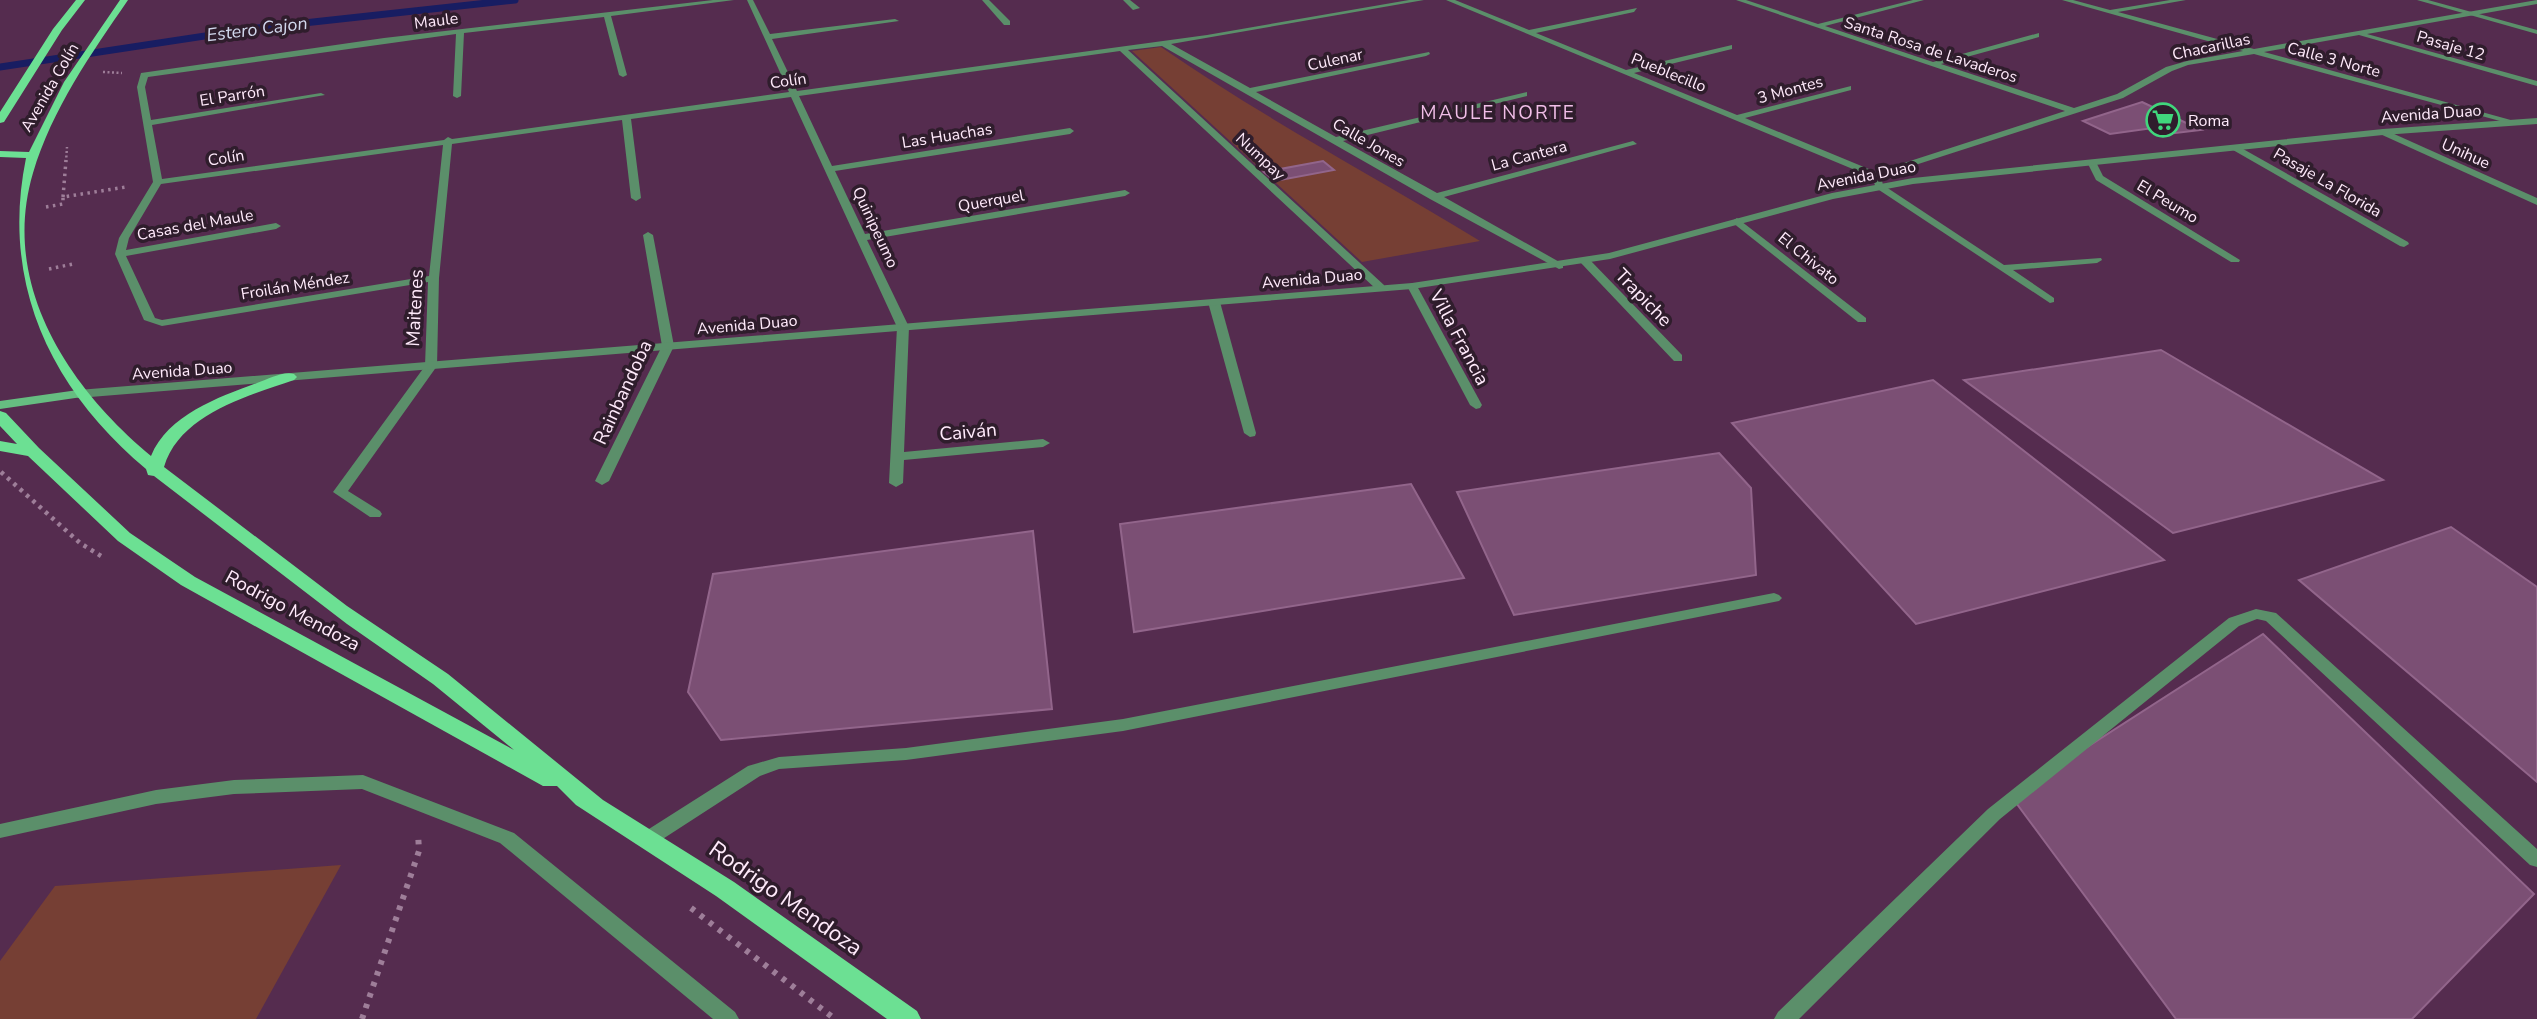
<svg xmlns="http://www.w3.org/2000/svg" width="2537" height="1019" font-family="'Nunito Sans',sans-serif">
  <rect width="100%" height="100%" fill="#552c4f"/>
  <g fill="#763f34">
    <path d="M1161 47C1263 118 1374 176 1480 241L1362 262 1132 51Z"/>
    <polygon points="341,865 256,1019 0,1019 0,961 55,886"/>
  </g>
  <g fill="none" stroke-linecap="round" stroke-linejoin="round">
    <polyline stroke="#181d62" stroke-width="7" points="0,67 258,28 515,0"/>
  </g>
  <g fill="#7b4f74" stroke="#92658b" stroke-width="2">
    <polygon points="2142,102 2201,130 2167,134 2153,128 2110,134 2083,121"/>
    <polygon points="1323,161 1334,170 1275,181 1264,172"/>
    <polygon points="2161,350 2383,480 2173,533 1964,380"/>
    <polygon points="1933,380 2164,560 1916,624 1732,423"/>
    <polygon points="1719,453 1751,488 1756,575 1514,615 1457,492"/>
    <polygon points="1411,484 1464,578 1134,632 1120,524"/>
    <polygon points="2451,527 2537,587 2537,782 2299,580"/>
    <polygon points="1033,531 1052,709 721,740 688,692 713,574"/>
    <polygon points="2263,634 2534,894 2412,1019 2176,1019 2011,796"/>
  </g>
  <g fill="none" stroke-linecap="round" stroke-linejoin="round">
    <g stroke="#9e7e99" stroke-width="2.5" stroke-dasharray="2 2.5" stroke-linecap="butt">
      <polyline points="103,72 122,73"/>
      <polyline points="66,162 67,147"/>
    </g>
    <g stroke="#9e7e99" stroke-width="3.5" stroke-dasharray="2.5 4.5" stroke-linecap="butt">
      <polyline points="63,197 66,160"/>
      <polyline points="46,207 63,204 63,197 126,187"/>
      <polyline points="49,269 73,264"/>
    </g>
    <polyline stroke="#9e7e99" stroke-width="4.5" stroke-dasharray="3.5 5" stroke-linecap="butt" points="1,472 80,543 101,556"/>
    <g stroke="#9e7e99" stroke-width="6" stroke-dasharray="4.5 7" stroke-linecap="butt">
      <polyline points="691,908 835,1019"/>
      <polyline points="362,1019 419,851 418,833"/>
    </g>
    <g fill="#5b8f6a" fill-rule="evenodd">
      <polygon points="1774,593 1779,595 1782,598 1779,601 1123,731 906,760 779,769 760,776 655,844 648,846 641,844 639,839 641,834 748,766 779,757 906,748 1123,719"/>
      <polygon points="2256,609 2276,613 2537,849 2537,867 2530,865 2266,621 2257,619 2239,626 2000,819 1799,1019 1774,1019 1778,1012 1988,809 2229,618"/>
    </g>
    <g fill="#5b8f6a" fill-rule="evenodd">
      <path d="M713 0H734L611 16 627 75 623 77 619 75 604 17 464 33 461 96 457 98 453 96 456 34 148 77 145 87 151 120 321 93 325 95 152 125 162 179 444 140 448 137 452 139 789 92 747 0H753L770 34 895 19 899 21 772 39 797 91 1207 35 1409 0H1424L1171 44 1250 88 1429 52 1430 54 1426 56 1256 92 1336 137 1527 92V96L1343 141 1437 193 1633 141 1637 144 1444 197 1563 264V268L1559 269 1430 199 1162 46 1128 50 1384 285V289H1376L1120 51 799 96 832 166 1070 128 1074 131 1070 134 835 171 865 234 1125 190 1130 193 1125 196 867 240 909 327 904 452 1043 439 1050 443 1043 447 904 460 903 483 896 487 889 483 897 327 791 97 631 119 641 198 636 201 631 198 622 120 452 144 439 278 437 366 348 491 380 511 382 514 380 517H370L333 492 425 366 428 282 162 326 144 320 115 254 119 238 153 182 137 87 141 73 384 38ZM443 145 429 276 162 320 155 318 126 256 276 229 281 226 276 223 126 250 129 238 161 184Z"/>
      <polygon points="982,0 989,0 1010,21 1010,25 1004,25"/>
      <polygon points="1123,0 1130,0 1140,8 1133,10"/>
      <polygon points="1446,0 1455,0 1529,30 1637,8 1634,12 1536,33 1626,70 1732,45 1732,49 1634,73 1737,115 1851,86 1851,90 1745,118 1876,172 2065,111 1736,0 1746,0 1818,24 1913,0 1924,0 1825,26 1933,62 2039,33 2039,37 1941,64 2074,108 2117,94 2166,67 2187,61 2243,51 2062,0 2073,0 2110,10 2170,0 2186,0 2118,12 2254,49 2537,0 2537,4 2367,34 2537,81 2537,86 2359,35 2264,52 2518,122 2511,124 2254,54 2188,65 2172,71 2123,98 1881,176 1883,185 2004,265 2101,258 2102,260 2097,263 2013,270 2054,298 2054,302 2050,303 1876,188 1872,177"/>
      <polygon points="2383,129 2537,198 2537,205 2380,134 2379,132"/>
      <polygon points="2236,145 2408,242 2409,244 2404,247 2400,246 2233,150 2231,148"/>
      <polygon points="2089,160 2095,160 2103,176 2240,260 2239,262 2231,262 2096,180 2087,162"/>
      <polygon points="1737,218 1866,318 1866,322 1858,322 1733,223 1732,221"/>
      <polygon points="648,232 653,235 674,346 609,481 602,485 595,481 662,346 643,235"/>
      <polygon points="1585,258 1589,259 1682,355 1682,361 1674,361 1581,263 1580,261"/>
      <polygon points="1412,283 1417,286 1482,405 1480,408 1476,409 1470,405 1407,286"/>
      <polygon points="1214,299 1220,302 1256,433 1255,436 1250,437 1244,433 1208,302"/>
      <polygon points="363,775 514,833 735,1012 739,1019 713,1019 500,843 362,789 234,794 156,804 0,838 0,824 156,790 234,780"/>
    </g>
    <g fill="#5b8f6a" fill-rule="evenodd">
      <polygon points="2417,0 2428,0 2537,30 2537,34"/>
      <polygon points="2537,118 2537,124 2383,135 1913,184 1833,199 1610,259 1412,289 78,398 72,394 78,390 1412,283 1609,253 1832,193 1913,178 2383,129"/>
    </g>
    <polygon fill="#66bd81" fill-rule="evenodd" points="78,390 84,394 82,397 0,409 0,401"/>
    <g fill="#6ce093" fill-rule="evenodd">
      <polygon points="76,0 85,0 62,30 4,122 0,123 0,112 53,29"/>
      <path d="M120 0H128C91 54 52 109 33 173 0 284 68 387 151 456 168 415 219 397 257 383 269 379 283 371 294 374L297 377 294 380C248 396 180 414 164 467L347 606 448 674 603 800 734 882 917 1011 921 1019H887L716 896 576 805 557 786H543L181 585 118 541 28 456 0 451V441L17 444 0 426V411L6 413 39 448 130 533 195 577 514 750 433 684 347 624 154 476 148 475 146 469C52 390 0 285 26 158L0 157V151L29 152 64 82Z"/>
    </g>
  </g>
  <defs>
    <symbol id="supermarket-ring" viewBox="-11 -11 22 22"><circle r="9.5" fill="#2f1d2c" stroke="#40d77c" stroke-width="1.5"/><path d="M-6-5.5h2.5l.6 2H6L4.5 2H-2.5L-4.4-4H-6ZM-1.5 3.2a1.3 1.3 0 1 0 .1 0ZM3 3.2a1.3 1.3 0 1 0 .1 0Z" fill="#40d77c"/></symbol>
  </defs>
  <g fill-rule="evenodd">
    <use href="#supermarket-ring" x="2144" y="101" width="38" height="38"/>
  </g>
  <g text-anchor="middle" stroke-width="7" stroke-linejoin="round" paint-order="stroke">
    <g font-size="16" fill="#ffeafb" stroke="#2f1d2c">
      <text transform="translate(436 20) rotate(-7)" y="6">Maule</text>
      <text transform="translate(2451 45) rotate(16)" y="6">Pasaje 12</text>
      <text transform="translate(2211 46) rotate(-12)" y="6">Chacarillas</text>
      <text transform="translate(1931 49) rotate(18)" y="6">Santa Rosa de Lavaderos</text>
      <text transform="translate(1335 59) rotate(-12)" y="6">Culenar</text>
      <text transform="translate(2334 59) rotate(15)" y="6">Calle 3 Norte</text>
      <text transform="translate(1669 72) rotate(22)" y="6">Pueblecillo</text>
      <text transform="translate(788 80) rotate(-8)" y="6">Colín</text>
      <text transform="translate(49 87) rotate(-60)" y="6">Avenida Colín</text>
      <text transform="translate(1790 89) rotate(-15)" y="6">3 Montes</text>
      <text transform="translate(232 95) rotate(-9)" y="6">El Parrón</text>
      <text transform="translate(2431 113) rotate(-4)" y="6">Avenida Duao</text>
      <text transform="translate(947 135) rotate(-9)" y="6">Las Huachas</text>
      <text transform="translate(1369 142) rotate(30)" y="6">Calle Jones</text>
      <text transform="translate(2466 153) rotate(24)" y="6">Unihue</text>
      <text transform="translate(1529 155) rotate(-15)" y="6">La Cantera</text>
      <text transform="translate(1261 156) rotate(43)" y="6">Numpay</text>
      <text transform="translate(226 157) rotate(-9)" y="6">Colín</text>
      <text transform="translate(1866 175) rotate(-11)" y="6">Avenida Duao</text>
      <text transform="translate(2328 182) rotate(30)" y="6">Pasaje La Florida</text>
      <text transform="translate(991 200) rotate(-10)" y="6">Querquel</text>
      <text transform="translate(2168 201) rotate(31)" y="6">El Peumo</text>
      <text transform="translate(195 224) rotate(-10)" y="6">Casas del Maule</text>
      <text transform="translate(876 227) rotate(65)" y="6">Quinipeumo</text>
      <text transform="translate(1809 258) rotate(39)" y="6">El Chivato</text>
      <text transform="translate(1312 278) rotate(-5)" y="6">Avenida Duao</text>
      <text transform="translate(295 285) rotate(-9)" y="6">Froilán Méndez</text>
      <text transform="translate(747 324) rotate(-5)" y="6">Avenida Duao</text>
      <text transform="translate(182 370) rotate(-4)" y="6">Avenida Duao</text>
    </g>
    <g font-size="16" fill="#ffeafb" stroke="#2f1d2c" text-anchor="start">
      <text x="2188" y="126">Roma</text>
    </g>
    <g font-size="18" font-style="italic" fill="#d2d8ed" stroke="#2f1d2c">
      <text transform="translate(257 29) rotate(-7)" y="6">Estero Cajon</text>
    </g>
    <g font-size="19" letter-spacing="2" fill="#f1bee8" stroke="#2f1d2c">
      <text x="1498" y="119">MAULE NORTE</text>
    </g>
    <g font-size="19" fill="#ffeafb" stroke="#2f1d2c">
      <text transform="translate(1644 297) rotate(46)" y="7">Trapiche</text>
      <text transform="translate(414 308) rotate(-87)" y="7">Maitenes</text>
      <text transform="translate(1460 337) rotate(62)" y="7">Villa Francia</text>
      <text transform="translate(622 392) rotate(-65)" y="7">Rainbandoba</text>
      <text transform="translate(968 431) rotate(-5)" y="7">Caiván</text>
      <text transform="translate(293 610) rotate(28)" y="7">Rodrigo Mendoza</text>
    </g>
    <g font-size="23" fill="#ffeafb" stroke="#2f1d2c">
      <text transform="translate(786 898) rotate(35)" y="8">Rodrigo Mendoza</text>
    </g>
  </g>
</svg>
